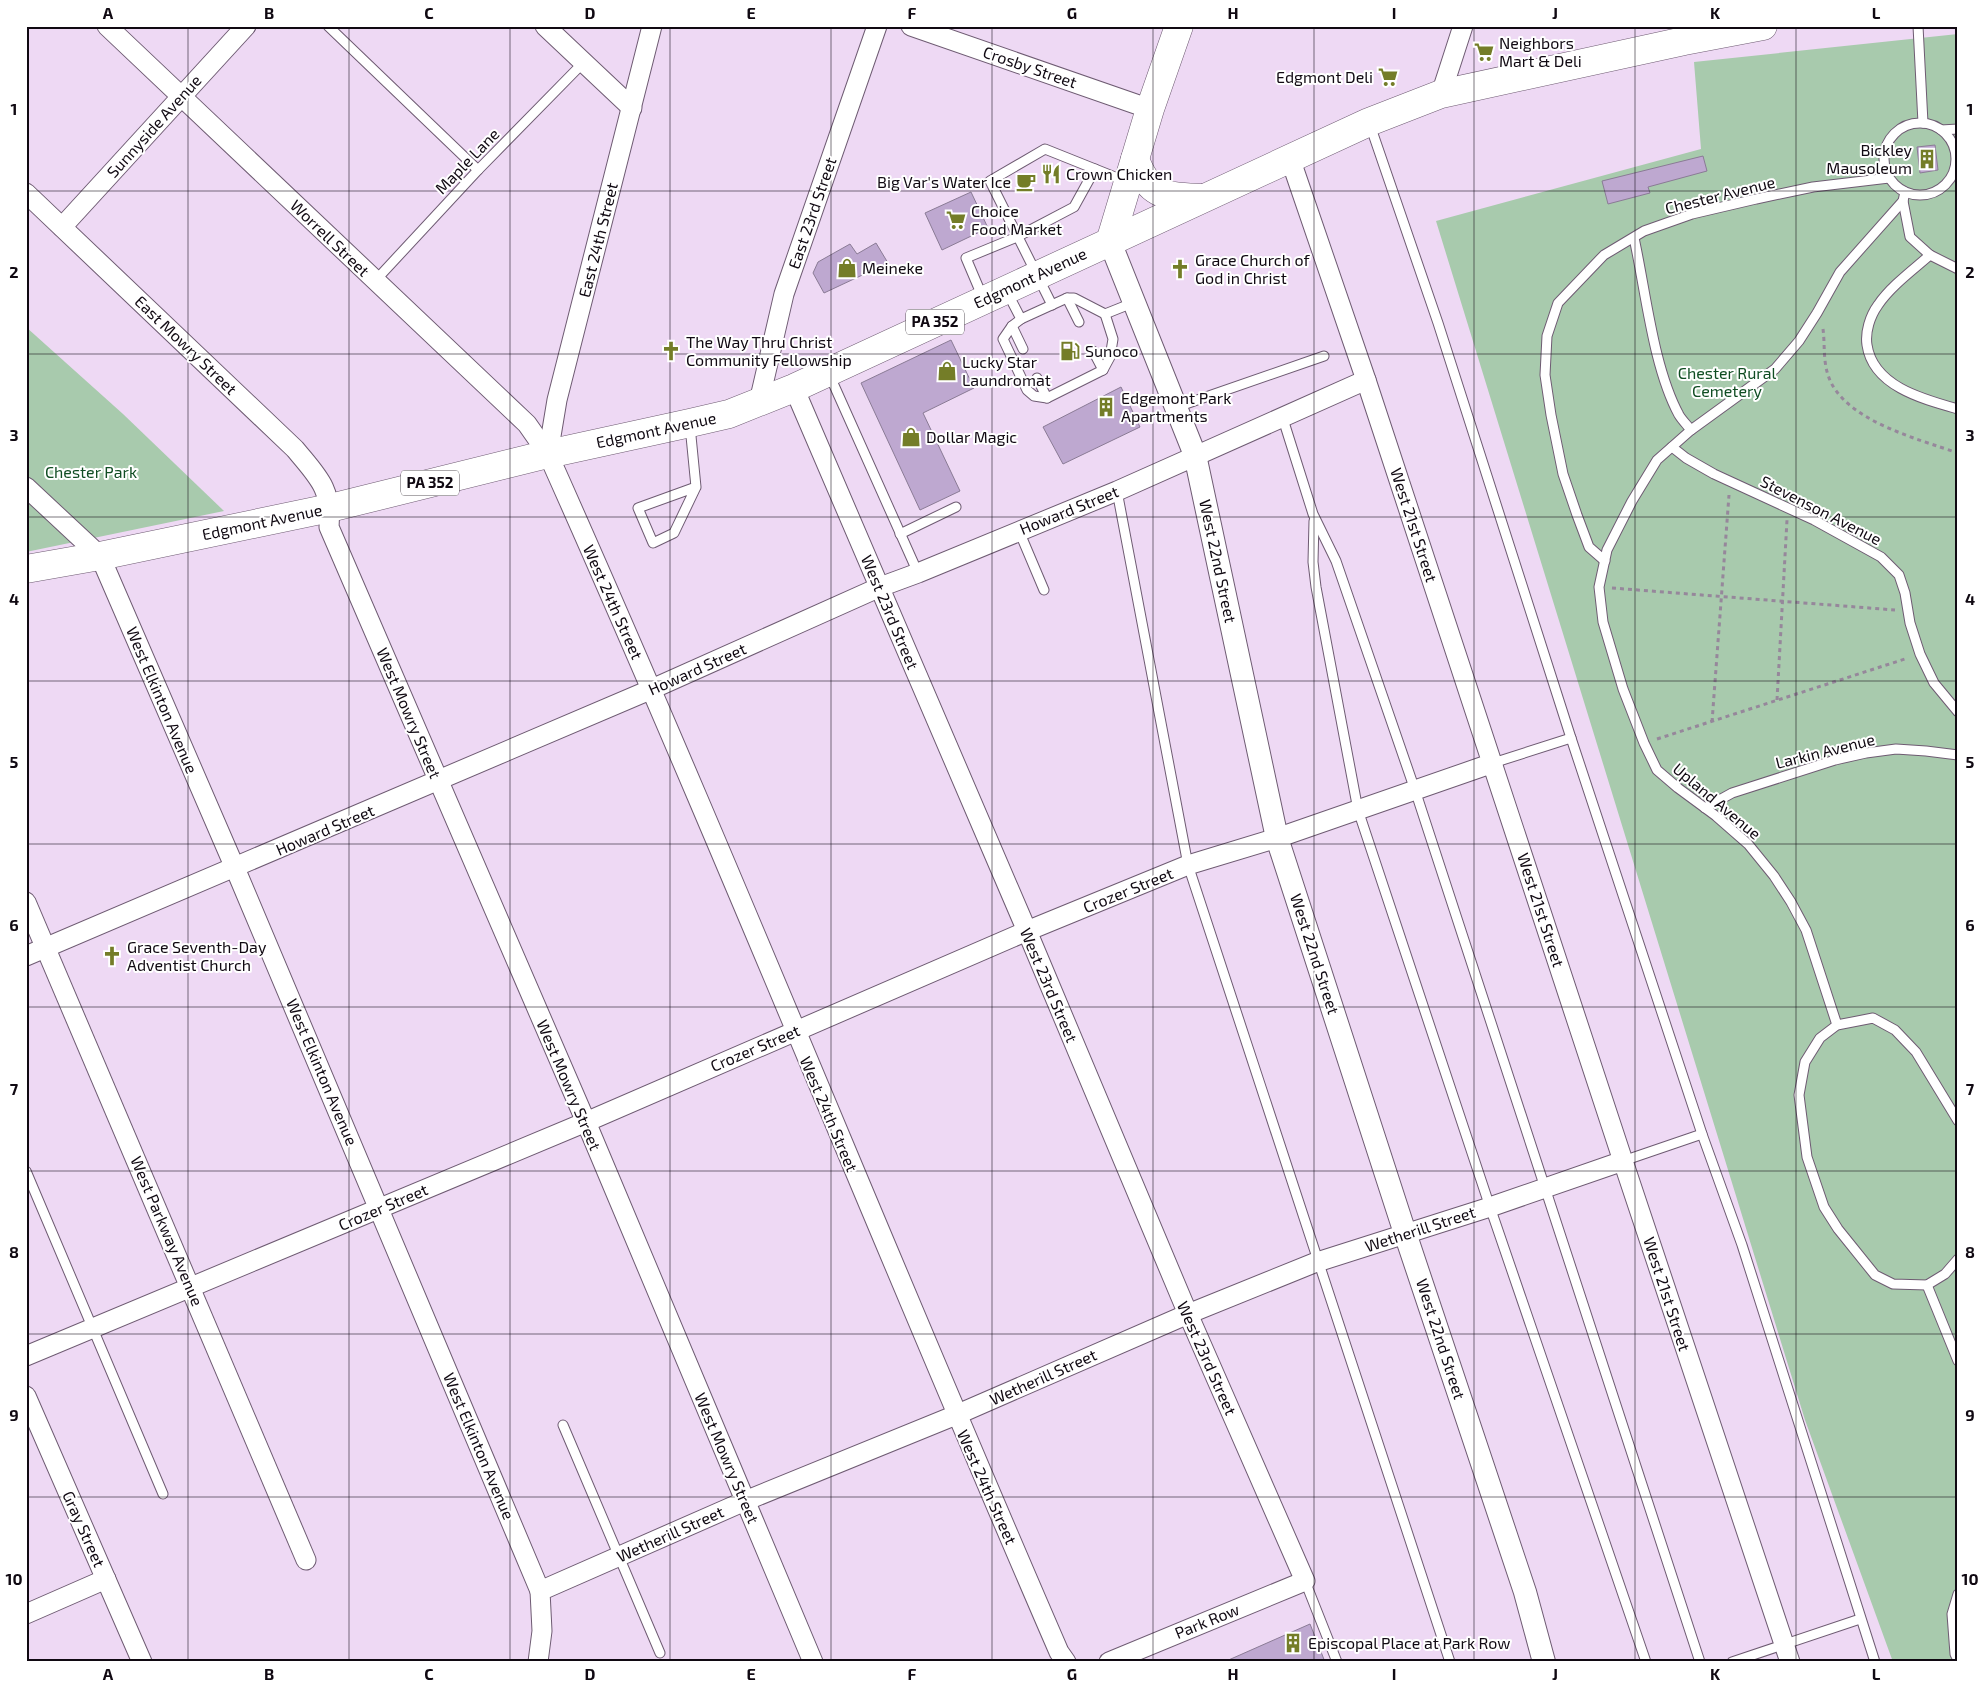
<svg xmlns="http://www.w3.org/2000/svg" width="1984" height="1688" font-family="'Exo 2',sans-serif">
  <rect width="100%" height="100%" fill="#eed9f4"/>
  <g fill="#a8caad">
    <polygon points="1958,34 1958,1662 1893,1662 1805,1420 1436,221 1701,149 1694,62"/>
    <polygon points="26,327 123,414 224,511 26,552"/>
  </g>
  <g fill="#bea8d0" stroke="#8a7b95">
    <polygon points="1935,145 1938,170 1920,173 1917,147"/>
    <polygon points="1703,156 1707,171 1648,187 1650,193 1608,204 1602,181"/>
    <polygon points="971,192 988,228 942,250 925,213"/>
    <polygon points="876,243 888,263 824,293 813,273 818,262 850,244 857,254"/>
    <polygon points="951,340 974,388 923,413 960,491 920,510 861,383"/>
    <polygon points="1121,387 1140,427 1063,464 1043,427"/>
    <polygon points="1310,1624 1325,1662 1224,1662"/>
  </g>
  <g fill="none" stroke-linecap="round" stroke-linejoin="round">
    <defs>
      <g id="service">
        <polyline points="328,26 478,170"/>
        <polyline points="1918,26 1923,123"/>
        <circle cx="1920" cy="159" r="36"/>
        <polyline points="1370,125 1438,323 1571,738 1702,1134 1742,1245 1875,1662"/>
        <polyline points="1941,130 1958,129"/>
        <polyline points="1903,201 1910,237 1930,255 1958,269"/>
        <path d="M1634 238C1646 292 1653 367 1679 415 1682 420 1687 425 1691 430"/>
        <path d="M1930 255C1913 270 1891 286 1878 305 1870 316 1865 332 1867 345 1873 386 1922 399 1958 409"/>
        <polyline points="375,281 478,170 583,63"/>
        <polyline points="1007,292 1021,319 1067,298 1074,298 1105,314 1135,302"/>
        <polyline points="983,298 966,258 1017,237 1074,207 1095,169"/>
        <polyline points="1067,298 1079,322"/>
        <polyline points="1052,305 990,181 1045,149 1125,181"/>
        <polyline points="1021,319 1012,326 1003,339 1027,390 1034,396 1047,398"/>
        <polyline points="1012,326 1023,349"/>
        <polyline points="1093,351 1103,370"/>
        <polyline points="829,374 918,573"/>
        <polyline points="1037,378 1047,398 1103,370 1110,357 1113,339 1105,314"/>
        <polyline points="1177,407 1324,356"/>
        <polyline points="1283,419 1313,514 1336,561 1415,790 1700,1662"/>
        <polyline points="690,426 696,487 638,508 653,543 674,533 696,487"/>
        <polyline points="1672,447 1686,458 1714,474 1814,520 1881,557 1899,575 1905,593 1910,623 1920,654 1934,683 1958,712"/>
        <polyline points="1117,491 1188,865 1450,1662"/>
        <polyline points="1314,521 1313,562 1316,587 1358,810 1490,1207 1646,1662"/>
        <polyline points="1019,531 1044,590"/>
        <polyline points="900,534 956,507"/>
        <polyline points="1605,561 1589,547 1577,515 1563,474 1551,415 1545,375 1547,336 1558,303 1604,255 1644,231 1692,214 1756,199 1813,187 1889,178"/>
        <polyline points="1493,763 1571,738"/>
        <polyline points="1705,808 1732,793 1835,760 1866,753 1896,749 1926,751 1958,755"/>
        <polyline points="1837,1025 1806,930 1791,902 1774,876 1748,844 1716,816 1678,788 1657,770 1644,743 1623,689 1603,622 1599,587 1607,550 1632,501 1657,460 1691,430 1775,369 1799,341 1817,313 1840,272 1903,201 1905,192"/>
        <polyline points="1958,1121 1916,1052 1895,1030 1873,1018 1837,1025 1820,1038 1805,1062 1799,1095 1807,1157 1824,1207 1838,1229 1875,1275 1893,1284 1927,1285 1945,1274 1958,1259"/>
        <polyline points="1623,1161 1702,1134"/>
        <polyline points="26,1171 163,1494"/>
        <polyline points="1927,1285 1958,1361"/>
        <polyline points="563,1425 660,1653"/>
        <polyline points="1305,1581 1337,1662"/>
        <polyline points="1958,1594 1952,1614 1955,1654 1958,1660"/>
        <polyline points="1732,1662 1860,1619"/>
      </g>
      <g id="minor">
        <path d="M107 26 527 424 548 454C725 850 886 1254 1059 1652L1066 1662"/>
        <polyline points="545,26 632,108"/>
        <polyline points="911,26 1150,109"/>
        <polyline points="1441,94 1463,26"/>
        <polyline points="1290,158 1366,380 1623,1161 1790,1662"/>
        <path d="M26 193 295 449C318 477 332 488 329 527L586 1122 813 1662"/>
        <polyline points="62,227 246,26"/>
        <polyline points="794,388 1027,931 1188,1314 1305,1581 1109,1662"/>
        <polyline points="759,402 784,294 877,26"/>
        <polyline points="548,454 557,400 652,26"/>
        <polyline points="26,487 100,556 235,868 540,1591"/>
        <polyline points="26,902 306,1560"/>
        <polyline points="26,956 652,689 880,587 918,573 1117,491 1366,380"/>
        <polyline points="26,1356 586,1122 1027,931 1188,865 1277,838 1493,763"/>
        <polyline points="26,1396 142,1662"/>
        <polyline points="26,1614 106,1579"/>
        <polyline points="538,1662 542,1631 540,1591 745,1501 956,1415 1188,1314 1314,1263 1490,1207 1623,1161"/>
      </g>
      <polyline id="tertiary" points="1110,242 1195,455 1277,838 1405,1233 1525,1592 1544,1662"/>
      <g id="primary">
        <path d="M1135 159C1149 197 1165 196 1202 198"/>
        <polyline points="1110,242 1150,109 1179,26"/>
        <polyline points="26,569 100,556 330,508 548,454 690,423 729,414 794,388 1369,122 1441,94 1684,41 1763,26"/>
      </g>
    </defs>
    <use href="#service" stroke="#6e5b72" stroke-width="11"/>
    <use href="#minor" stroke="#6e5b72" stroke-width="21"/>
    <use href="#tertiary" stroke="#6e5b72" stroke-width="24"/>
    <use href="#primary" stroke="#6e5b72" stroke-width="29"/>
    <g stroke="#96879b" stroke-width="3" stroke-dasharray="4 4" stroke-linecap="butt">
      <path d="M1823 329C1825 344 1823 360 1828 375 1842 420 1918 439 1958 453"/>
      <polyline points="1612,588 1895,610"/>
      <polyline points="1777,700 1787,520"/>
      <polyline points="1712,722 1729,495"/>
      <polyline points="1657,739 1908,658"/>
    </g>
    <use href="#service" stroke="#fff" stroke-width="9"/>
    <use href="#minor" stroke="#fff" stroke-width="19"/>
    <use href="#tertiary" stroke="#fff" stroke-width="22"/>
    <use href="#primary" stroke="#fff" stroke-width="28"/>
  </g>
  <path fill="none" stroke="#100912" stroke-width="1" stroke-opacity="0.55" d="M188 26V1662M349 26V1662M510 26V1662M670 26V1662M831 26V1662M992 26V1662M1153 26V1662M1314 26V1662M1474 26V1662M1635 26V1662M1796 26V1662M26 191H1958M26 354H1958M26 517H1958M26 681H1958M26 844H1958M26 1007H1958M26 1171H1958M26 1334H1958M26 1497H1958"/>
  <defs>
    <symbol id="supermarket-bare" viewBox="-9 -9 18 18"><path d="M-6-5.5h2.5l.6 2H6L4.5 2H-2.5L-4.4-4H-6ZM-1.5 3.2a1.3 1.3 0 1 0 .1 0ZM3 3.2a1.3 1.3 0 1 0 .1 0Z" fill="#747d28" stroke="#fff" stroke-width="2.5" paint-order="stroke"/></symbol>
    <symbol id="building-bare" viewBox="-9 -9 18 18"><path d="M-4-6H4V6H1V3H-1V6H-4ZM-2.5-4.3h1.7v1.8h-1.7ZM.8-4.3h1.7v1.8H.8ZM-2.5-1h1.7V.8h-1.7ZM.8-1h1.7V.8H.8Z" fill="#747d28" stroke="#fff" stroke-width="2.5" paint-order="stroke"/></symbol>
    <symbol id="restaurant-bare" viewBox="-9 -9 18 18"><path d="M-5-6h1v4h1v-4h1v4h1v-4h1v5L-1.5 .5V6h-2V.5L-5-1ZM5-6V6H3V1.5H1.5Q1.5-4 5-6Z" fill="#747d28" stroke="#fff" stroke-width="2.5" paint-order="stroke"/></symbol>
    <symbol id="cafe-bare" viewBox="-9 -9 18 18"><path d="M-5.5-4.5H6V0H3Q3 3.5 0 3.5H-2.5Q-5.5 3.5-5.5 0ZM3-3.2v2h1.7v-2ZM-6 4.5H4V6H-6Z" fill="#747d28" stroke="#fff" stroke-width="2.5" paint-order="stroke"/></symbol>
    <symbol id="shop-bare" viewBox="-9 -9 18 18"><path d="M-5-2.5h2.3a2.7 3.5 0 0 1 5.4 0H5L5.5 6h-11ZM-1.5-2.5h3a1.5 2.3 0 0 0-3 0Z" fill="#747d28" stroke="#fff" stroke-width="2.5" paint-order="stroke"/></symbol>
    <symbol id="church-bare" viewBox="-9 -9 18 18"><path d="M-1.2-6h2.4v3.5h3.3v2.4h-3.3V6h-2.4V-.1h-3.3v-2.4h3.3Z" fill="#747d28" stroke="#fff" stroke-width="2.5" paint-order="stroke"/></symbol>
    <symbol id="fuel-bare" viewBox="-9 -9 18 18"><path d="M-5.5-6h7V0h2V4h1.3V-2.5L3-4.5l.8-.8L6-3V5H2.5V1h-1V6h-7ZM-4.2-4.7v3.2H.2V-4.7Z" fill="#747d28" stroke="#fff" stroke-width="2.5" paint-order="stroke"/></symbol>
  </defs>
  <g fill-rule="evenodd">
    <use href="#supermarket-bare" x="1470" y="38" width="28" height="28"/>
    <use href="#supermarket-bare" x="1374" y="63" width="28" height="28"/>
    <use href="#building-bare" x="1913" y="145" width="28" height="28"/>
    <use href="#restaurant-bare" x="1037" y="160" width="28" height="28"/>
    <use href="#cafe-bare" x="1012" y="168" width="28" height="28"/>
    <use href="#supermarket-bare" x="942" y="206" width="28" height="28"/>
    <use href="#shop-bare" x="833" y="254" width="28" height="28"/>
    <use href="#church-bare" x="1166" y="255" width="28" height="28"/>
    <use href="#church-bare" x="657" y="337" width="28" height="28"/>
    <use href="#fuel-bare" x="1056" y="337" width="28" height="28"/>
    <use href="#shop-bare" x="933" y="357" width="28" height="28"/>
    <use href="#building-bare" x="1092" y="393" width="28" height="28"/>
    <use href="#shop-bare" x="897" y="423" width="28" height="28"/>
    <use href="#church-bare" x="98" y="942" width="28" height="28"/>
    <use href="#building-bare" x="1279" y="1629" width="28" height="28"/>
  </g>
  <g text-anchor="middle" stroke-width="4" stroke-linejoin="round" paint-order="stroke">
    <g fill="#fff" stroke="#585359" stroke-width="1">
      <rect x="906" y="309.5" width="58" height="25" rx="4"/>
      <rect x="401" y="470.5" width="58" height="25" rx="4"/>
    </g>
    <g font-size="15" font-weight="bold" fill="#100912">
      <text x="935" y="327">PA 352</text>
      <text x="430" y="488">PA 352</text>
    </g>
    <g font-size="16" fill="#100912" stroke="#fff" text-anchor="start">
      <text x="1499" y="49">Neighbors<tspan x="1499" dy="18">Mart &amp; Deli</tspan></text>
      <text x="1373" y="83" text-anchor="end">Edgmont Deli</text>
      <text x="1912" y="156" text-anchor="end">Bickley<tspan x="1912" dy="18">Mausoleum</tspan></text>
      <text x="1066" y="180">Crown Chicken</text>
      <text x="1011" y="188" text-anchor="end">Big Var's Water Ice</text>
      <text x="971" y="217">Choice<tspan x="971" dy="18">Food Market</tspan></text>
      <text x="1195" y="266">Grace Church of<tspan x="1195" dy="18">God in Christ</tspan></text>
      <text x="862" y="274">Meineke</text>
      <text x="686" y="348">The Way Thru Christ<tspan x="686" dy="18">Community Fellowship</tspan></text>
      <text x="1085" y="357">Sunoco</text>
      <text x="962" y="368">Lucky Star<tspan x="962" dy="18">Laundromat</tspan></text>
      <text x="1121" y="404">Edgemont Park<tspan x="1121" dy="18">Apartments</tspan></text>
      <text x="926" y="443">Dollar Magic</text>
      <text x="127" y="953">Grace Seventh-Day<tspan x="127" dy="18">Adventist Church</tspan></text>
      <text x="1308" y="1649">Episcopal Place at Park Row</text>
    </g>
    <g font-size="16" fill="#100912" stroke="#fff">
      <text transform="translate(1030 67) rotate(19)" y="6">Crosby Street</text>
      <text transform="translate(154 126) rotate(-48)" y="6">Sunnyside Avenue</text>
      <text transform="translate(467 161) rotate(-46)" y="6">Maple Lane</text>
      <text transform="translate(1720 195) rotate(-14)" y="6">Chester Avenue</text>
      <text transform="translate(812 213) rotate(-71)" y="6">East 23rd Street</text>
      <text transform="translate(330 238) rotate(44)" y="6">Worrell Street</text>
      <text transform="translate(598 240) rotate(-76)" y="6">East 24th Street</text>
      <text transform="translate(1030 278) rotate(-25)" y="6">Edgmont Avenue</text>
      <text transform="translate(186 345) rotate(44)" y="6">East Mowry Street</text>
      <text transform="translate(656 430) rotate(-12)" y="6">Edgmont Avenue</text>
      <text transform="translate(1069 510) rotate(-22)" y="6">Howard Street</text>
      <text transform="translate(1821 510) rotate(27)" y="6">Stevenson Avenue</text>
      <text transform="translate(262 522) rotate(-12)" y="6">Edgmont Avenue</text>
      <text transform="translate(1414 525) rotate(72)" y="6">West 21st Street</text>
      <text transform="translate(1218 561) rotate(78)" y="6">West 22nd Street</text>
      <text transform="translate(613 602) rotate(66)" y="6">West 24th Street</text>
      <text transform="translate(890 612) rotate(67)" y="6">West 23rd Street</text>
      <text transform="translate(697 669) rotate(-24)" y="6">Howard Street</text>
      <text transform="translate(162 700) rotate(67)" y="6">West Elkinton Avenue</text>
      <text transform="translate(409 713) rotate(67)" y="6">West Mowry Street</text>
      <text transform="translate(1825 751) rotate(-14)" y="6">Larkin Avenue</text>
      <text transform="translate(1717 801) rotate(40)" y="6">Upland Avenue</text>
      <text transform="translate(325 830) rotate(-23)" y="6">Howard Street</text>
      <text transform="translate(1128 890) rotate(-22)" y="6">Crozer Street</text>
      <text transform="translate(1541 910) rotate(72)" y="6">West 21st Street</text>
      <text transform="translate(1315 954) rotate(72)" y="6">West 22nd Street</text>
      <text transform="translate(1049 985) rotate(67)" y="6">West 23rd Street</text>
      <text transform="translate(755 1048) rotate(-23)" y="6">Crozer Street</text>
      <text transform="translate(322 1072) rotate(67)" y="6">West Elkinton Avenue</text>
      <text transform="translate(569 1085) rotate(67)" y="6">West Mowry Street</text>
      <text transform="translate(829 1114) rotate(67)" y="6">West 24th Street</text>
      <text transform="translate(383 1207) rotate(-23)" y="6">Crozer Street</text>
      <text transform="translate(1420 1229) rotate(-18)" y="6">Wetherill Street</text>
      <text transform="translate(167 1231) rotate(67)" y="6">West Parkway Avenue</text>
      <text transform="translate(1667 1294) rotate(72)" y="6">West 21st Street</text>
      <text transform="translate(1441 1339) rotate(72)" y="6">West 22nd Street</text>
      <text transform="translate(1207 1358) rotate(66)" y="6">West 23rd Street</text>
      <text transform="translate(1043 1377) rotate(-24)" y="6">Wetherill Street</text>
      <text transform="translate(479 1446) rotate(67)" y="6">West Elkinton Avenue</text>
      <text transform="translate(727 1458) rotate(67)" y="6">West Mowry Street</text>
      <text transform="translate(987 1487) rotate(66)" y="6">West 24th Street</text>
      <text transform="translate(84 1529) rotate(66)" y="6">Gray Street</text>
      <text transform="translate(670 1534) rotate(-24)" y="6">Wetherill Street</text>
      <text transform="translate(1207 1621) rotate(-22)" y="6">Park Row</text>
    </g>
    <g font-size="16" fill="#104d23" stroke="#fff">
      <text x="1727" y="379">Chester Rural<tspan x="1727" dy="18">Cemetery</tspan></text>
      <text x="91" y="478">Chester Park</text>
    </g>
  </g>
  <rect width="1984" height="1688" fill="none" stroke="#ffffff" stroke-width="55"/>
  <rect x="28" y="28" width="1928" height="1632" fill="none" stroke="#100912" stroke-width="2"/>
  <g font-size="16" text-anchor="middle" font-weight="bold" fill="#100912">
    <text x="108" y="19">A</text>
    <text x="269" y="19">B</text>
    <text x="429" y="19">C</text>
    <text x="590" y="19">D</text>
    <text x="751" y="19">E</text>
    <text x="912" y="19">F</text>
    <text x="1072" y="19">G</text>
    <text x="1233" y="19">H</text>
    <text x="1394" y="19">I</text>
    <text x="1555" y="19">J</text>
    <text x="1715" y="19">K</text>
    <text x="1876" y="19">L</text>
    <text x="14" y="115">1</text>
    <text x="1970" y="115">1</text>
    <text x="14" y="278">2</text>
    <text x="1970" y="278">2</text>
    <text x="14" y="441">3</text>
    <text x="1970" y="441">3</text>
    <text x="14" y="605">4</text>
    <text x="1970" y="605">4</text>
    <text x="14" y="768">5</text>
    <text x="1970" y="768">5</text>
    <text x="14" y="931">6</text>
    <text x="1970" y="931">6</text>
    <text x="14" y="1095">7</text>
    <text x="1970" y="1095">7</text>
    <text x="14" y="1258">8</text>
    <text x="1970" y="1258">8</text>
    <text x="14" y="1421">9</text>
    <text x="1970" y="1421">9</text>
    <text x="14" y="1585">10</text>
    <text x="1970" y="1585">10</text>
    <text x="108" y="1680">A</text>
    <text x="269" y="1680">B</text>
    <text x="429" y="1680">C</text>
    <text x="590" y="1680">D</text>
    <text x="751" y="1680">E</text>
    <text x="912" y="1680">F</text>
    <text x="1072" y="1680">G</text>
    <text x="1233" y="1680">H</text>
    <text x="1394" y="1680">I</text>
    <text x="1555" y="1680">J</text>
    <text x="1715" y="1680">K</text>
    <text x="1876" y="1680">L</text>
  </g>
</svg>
